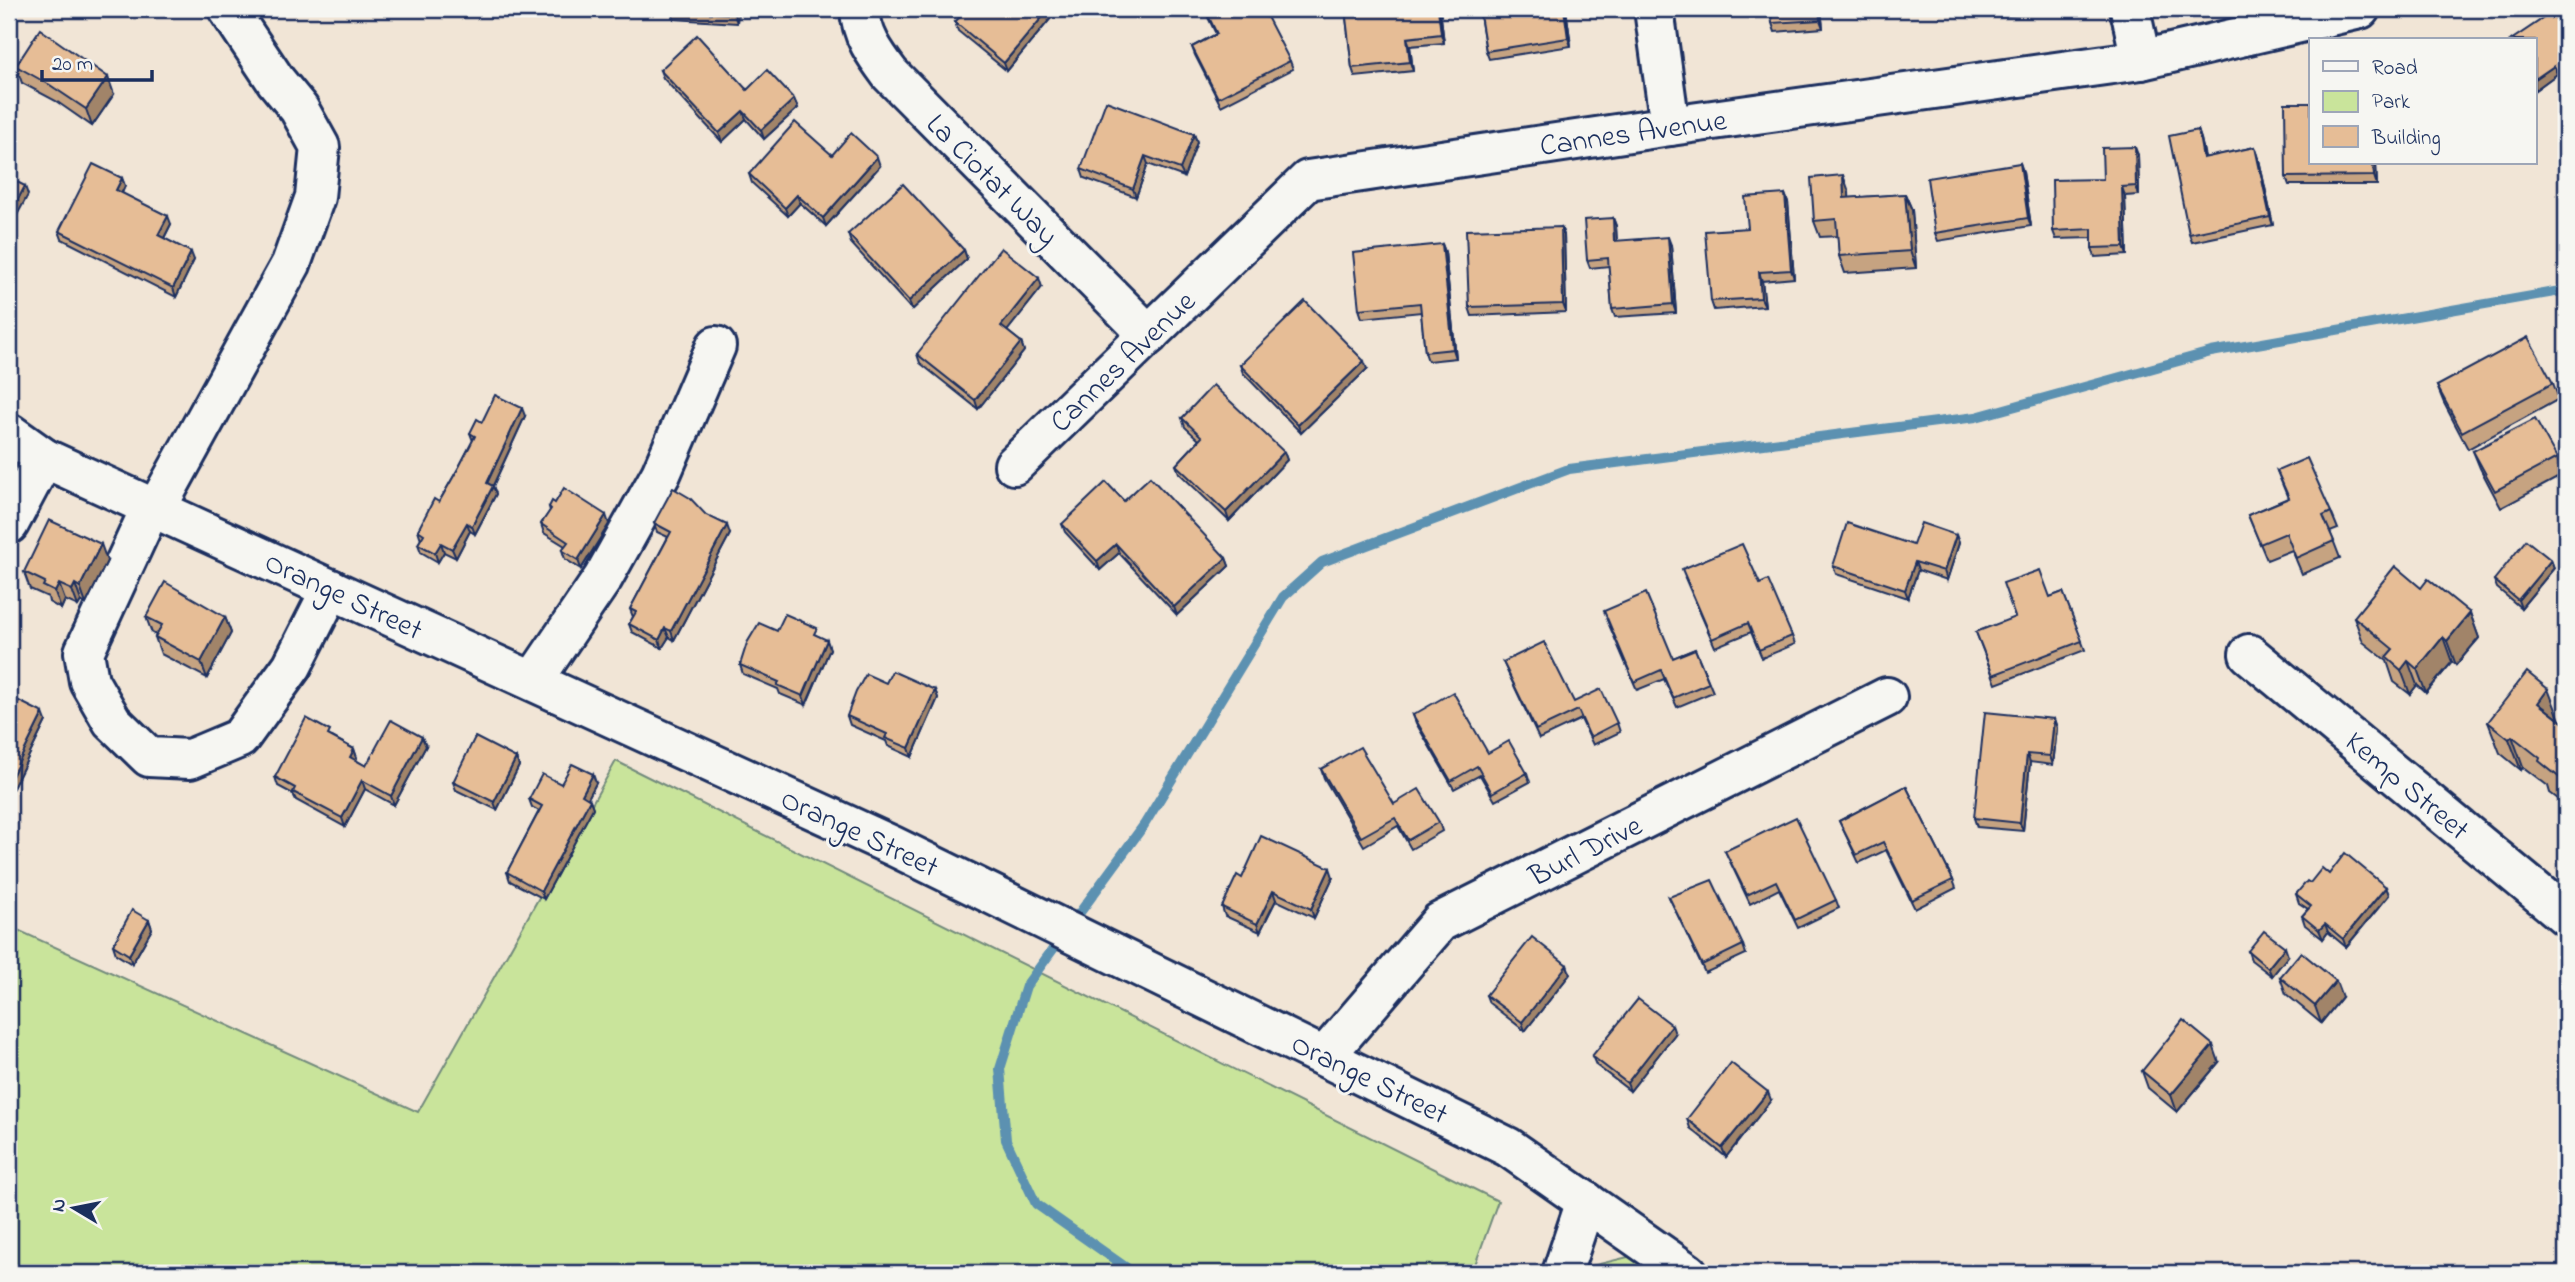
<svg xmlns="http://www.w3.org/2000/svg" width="2575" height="1282" font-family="'Indie Flower',sans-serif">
  <rect width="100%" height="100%" fill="#f1e5d6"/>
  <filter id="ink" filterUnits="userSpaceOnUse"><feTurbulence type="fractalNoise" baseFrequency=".0143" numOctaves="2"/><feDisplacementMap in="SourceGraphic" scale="14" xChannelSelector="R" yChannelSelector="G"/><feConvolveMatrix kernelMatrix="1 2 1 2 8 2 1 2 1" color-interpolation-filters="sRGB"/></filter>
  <g filter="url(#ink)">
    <g fill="#c9e49b" stroke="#728a7c" stroke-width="2">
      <polygon points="616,761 1498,1201 1472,1273 9,1273 9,926 418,1112"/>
      <polygon points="1640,1254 1665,1273 1574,1273 1575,1270"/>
    </g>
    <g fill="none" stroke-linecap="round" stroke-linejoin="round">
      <polyline stroke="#5c91b1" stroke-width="10" points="1134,1273 1036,1204 1006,1140 1000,1069 1026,986 1144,825 1283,597 1322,562 1569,469 1976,417 2211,352 2566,290"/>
      <defs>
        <g id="minor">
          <path d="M860 9C861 35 875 54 890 74L1149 335"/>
          <polyline points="1654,9 1670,126"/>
          <polyline points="2130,9 2141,60"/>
          <polyline points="9,433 44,458 893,846 1508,1147 1688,1273"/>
          <polyline points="1014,465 1308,180 1670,126 2141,60 2360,9"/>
          <polyline points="151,507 84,652 89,681 112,721 149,757 190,759 240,738 292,666 331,589"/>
          <polyline points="156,509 291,264 315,197 320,147 299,109 276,81 228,9"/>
          <polyline points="9,524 44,458"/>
          <polyline points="2249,654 2566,916"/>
          <polyline points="533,681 603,578 661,474 716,346"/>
          <polyline points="1325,1056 1440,922 1887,697"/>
          <polyline points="1562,1273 1586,1201"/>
        </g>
      </defs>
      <use href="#minor" stroke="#1b2f5e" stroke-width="44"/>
      <use href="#minor" stroke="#f6f6f2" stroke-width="38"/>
    </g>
    <g fill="#c6a381" stroke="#1b2f5e" stroke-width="2">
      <polygon points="671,9 738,9 737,23 674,19"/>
      <polygon points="1204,9 1290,61 1293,69 1221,106 1195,55 1192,47 1216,34"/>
      <polygon points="1345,9 1440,9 1444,43 1410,46 1413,71 1355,77 1352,68"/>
      <polygon points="1479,9 1566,9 1571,46 1489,59 1486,51"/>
      <polygon points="1771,9 1821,9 1823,28 1775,32 1772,23"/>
      <polygon points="1992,9 2031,9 2032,14 1995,17"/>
      <polygon points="2566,9 2566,87 2557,74 2535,90 2535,40"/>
      <polygon points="1056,12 1007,71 958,31 955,22"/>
      <polygon points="16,66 114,94 92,126 56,101 22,83"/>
      <polygon points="660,70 794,99 798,108 764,139 746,119 722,142 663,78"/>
      <polygon points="2198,130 2201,139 2205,158 2255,147 2258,155 2273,225 2192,242 2189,234"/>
      <polygon points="1194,134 1197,142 1184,177 1148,164 1136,197 1084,178 1081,169"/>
      <polygon points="832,155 880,166 826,226 800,203 788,216 752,183 749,174"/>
      <polygon points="2138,155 2139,195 2125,196 2127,255 2095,257 2092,248 2092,238 2056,239 2053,231 2103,179"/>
      <polygon points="2020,163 2023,172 2031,226 1938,241 1935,233"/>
      <polygon points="2311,163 2376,163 2377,185 2289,185 2286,177"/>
      <polygon points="122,178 125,186 122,193 171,224 164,238 194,260 176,297 62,239 59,231"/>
      <polygon points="1849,192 1849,198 1905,194 1912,210 1916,268 1845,273 1839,256 1838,236 1820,237 1814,221"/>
      <polygon points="1785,194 1788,202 1794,278 1762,281 1765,306 1714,310 1711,301 1748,228"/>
      <polygon points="1613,218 1616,226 1617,241 1671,245 1676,313 1615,317 1612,309 1609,266 1590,268 1587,260"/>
      <polygon points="1561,227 1564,235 1566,312 1472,316 1469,307"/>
      <polygon points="848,234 964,250 967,259 912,310 851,243"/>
      <polygon points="1442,244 1445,252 1456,358 1428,361 1425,352 1421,312 1362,318 1359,309"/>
      <polygon points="1042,287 1007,331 1021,342 1024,351 978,409 920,363 917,354"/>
      <polygon points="1240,365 1367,369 1301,433 1243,373"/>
      <polygon points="2553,383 2559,399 2468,449 2444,403 2437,386"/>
      <polygon points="525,416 493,486 496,494 475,534 470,531 456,558 444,552 438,562 421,552 418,544 421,539 418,530 439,502 459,467 473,441 470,433 482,422"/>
      <polygon points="1182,418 1284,452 1287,460 1229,521 1179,473 1176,465 1199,440 1185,427"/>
      <polygon points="2473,451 2557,458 2563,475 2501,508 2480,468"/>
      <polygon points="2277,471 2331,512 2338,529 2330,532 2340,558 2302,574 2292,550 2267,560 2248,515 2288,498"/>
      <polygon points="1124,501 1226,558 1229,566 1177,615 1119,553 1100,570 1065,532 1062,524"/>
      <polygon points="549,507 609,524 581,569 565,559 562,550 565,546 544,533 541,524 550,511"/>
      <polygon points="706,515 730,534 674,640 669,637 662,648 632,632 629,624 633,617 630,609 668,537 657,532 654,523"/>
      <polygon points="1956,535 1959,543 1947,580 1918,570 1908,598 1836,574 1833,566"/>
      <polygon points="2551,560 2554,568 2521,608 2497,588 2494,580"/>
      <polygon points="107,561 86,604 81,601 78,606 65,600 61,609 49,602 48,597 30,589 24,572"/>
      <polygon points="1685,578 1760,584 1792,636 1795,644 1762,658 1751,632 1715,647"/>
      <polygon points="2421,588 2470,613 2479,638 2456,665 2452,662 2426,693 2417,685 2410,694 2394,682 2387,661 2363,642 2354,617"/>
      <polygon points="2063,592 2085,650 1996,684 1976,632 2015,618 2050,597"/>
      <polygon points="146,617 225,617 231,633 207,678 161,654 155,637 156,635 152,633"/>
      <polygon points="1607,620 1673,658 1695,649 1713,692 1677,707 1664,679 1637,690"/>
      <polygon points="777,631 820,637 830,649 806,705 780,694 778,689 743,674 740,665"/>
      <polygon points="1503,662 1574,702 1617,723 1620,732 1593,745 1581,719 1539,739"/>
      <polygon points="886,683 935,690 938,698 912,757 888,746 886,741 850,725 847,716"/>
      <polygon points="9,696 46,721 13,788 9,786"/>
      <polygon points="1413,715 1527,773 1530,782 1495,801 1480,775 1454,789 1416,723"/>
      <polygon points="2054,719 2057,728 2053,765 2030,762 2023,831 1977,827 1974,818"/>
      <polygon points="2560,720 2566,725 2566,805 2550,793 2548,786 2523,767 2521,770 2500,753 2488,722"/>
      <polygon points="332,737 354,749 357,758 356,760 366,766 426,746 394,805 365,789 345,827 296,800 293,794 278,786 275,777"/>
      <polygon points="516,758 519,766 497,810 456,790 453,782"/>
      <polygon points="1321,769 1394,804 1439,822 1442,831 1411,849 1398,826 1364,846 1324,778"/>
      <polygon points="596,783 588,798 590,800 593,808 544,899 510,881 507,872 539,811 532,807 529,799 561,784"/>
      <polygon points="1906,786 1953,880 1956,888 1915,909 1886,850 1859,863 1839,821"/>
      <polygon points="1725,851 1836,900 1839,908 1798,928 1779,889 1750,904"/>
      <polygon points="2329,874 2386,887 2389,895 2346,947 2328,932 2323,939 2305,925 2302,916 2308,909 2299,903 2296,894 2310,883"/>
      <polygon points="1333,877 1314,918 1276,900 1260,932 1225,916 1222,907 1242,878"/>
      <polygon points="1669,897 1743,945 1746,954 1705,973"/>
      <polygon points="149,920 152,929 132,964 116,954 113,945"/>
      <polygon points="2248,951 2288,956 2272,976 2251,960"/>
      <polygon points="1567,965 1570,974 1525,1031 1489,1003 1486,995"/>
      <polygon points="2280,977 2342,997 2321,1023 2286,994"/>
      <polygon points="1675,1034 1630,1091 1596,1065 1592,1056"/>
      <polygon points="2219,1062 2177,1112 2148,1088 2142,1071"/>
      <polygon points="1771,1100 1726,1157 1690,1128 1687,1119"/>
    </g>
    <g fill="#a18469" stroke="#1b2f5e" stroke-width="2">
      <polygon points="734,9 738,9 737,23 734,14"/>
      <polygon points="1049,9 1055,9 1056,12 1007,71 1004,63"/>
      <polygon points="1438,9 1440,9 1444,43 1441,34"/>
      <polygon points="1564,9 1566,9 1571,46 1568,38"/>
      <polygon points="1819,9 1821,9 1823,28 1820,20"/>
      <polygon points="1407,38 1410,46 1413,71 1410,62"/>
      <polygon points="2554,66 2557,74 2535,90 2535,79"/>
      <polygon points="108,77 114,94 92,126 86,109"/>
      <polygon points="794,99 798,108 764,139 761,130"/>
      <polygon points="743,111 746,119 722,142 719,133"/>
      <polygon points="2198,130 2201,139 2207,166 2203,158"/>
      <polygon points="1194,134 1197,142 1184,177 1180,169"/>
      <polygon points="2135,147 2138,155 2139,195 2136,186"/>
      <polygon points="2255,147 2258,155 2273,225 2270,217"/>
      <polygon points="1145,156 1148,164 1136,197 1133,189"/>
      <polygon points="877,157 880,166 826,226 823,218"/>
      <polygon points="2020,163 2023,172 2031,226 2028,218"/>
      <polygon points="2373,163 2376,163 2377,185 2374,176"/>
      <polygon points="1843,175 1849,192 1850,215 1844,198"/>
      <polygon points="122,178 125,186 119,198 116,190"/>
      <polygon points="25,186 28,195 11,226 9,216"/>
      <polygon points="2122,187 2125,196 2127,255 2124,247"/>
      <polygon points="1785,194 1788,202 1794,278 1791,270"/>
      <polygon points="1905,194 1912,210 1916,268 1910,251"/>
      <polygon points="797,195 800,203 788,216 785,208"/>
      <polygon points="168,216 171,224 161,244 158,235"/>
      <polygon points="1613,218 1616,226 1617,249 1614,241"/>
      <polygon points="1561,227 1564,235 1566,312 1563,304"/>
      <polygon points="1668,237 1671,245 1676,313 1673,304"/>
      <polygon points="1442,244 1445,252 1456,358 1453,349"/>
      <polygon points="964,250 967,259 912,310 909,301"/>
      <polygon points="191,252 194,260 176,297 173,288"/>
      <polygon points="1759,272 1762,281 1765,306 1761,298"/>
      <polygon points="1039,278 1042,287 1004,335 1001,326"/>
      <polygon points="1021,342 1024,351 978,409 975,400"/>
      <polygon points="1364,361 1367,369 1301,433 1298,425"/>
      <polygon points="522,408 525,416 490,492 487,483"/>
      <polygon points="1284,452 1287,460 1229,521 1226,512"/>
      <polygon points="493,486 496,494 475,534 472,526"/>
      <polygon points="606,515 609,524 581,569 578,560"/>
      <polygon points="467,523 470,531 456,558 452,549"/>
      <polygon points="727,525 730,534 674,640 671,631"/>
      <polygon points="1956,535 1959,543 1947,580 1944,571"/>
      <polygon points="441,543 444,552 438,562 435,553"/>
      <polygon points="101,544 107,561 86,604 80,587"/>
      <polygon points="1116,544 1119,553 1100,570 1097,561"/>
      <polygon points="1226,558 1229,566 1177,615 1174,607"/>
      <polygon points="2551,560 2554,568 2521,608 2518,600"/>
      <polygon points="1915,562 1918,570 1908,598 1905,590"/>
      <polygon points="59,584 65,600 61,609 55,592"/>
      <polygon points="75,584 81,601 78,606 72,590"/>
      <polygon points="2470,613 2479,638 2456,665 2447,641"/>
      <polygon points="225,617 231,633 207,678 201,662"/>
      <polygon points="665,628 669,637 662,648 659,640"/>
      <polygon points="2443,637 2452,662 2426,693 2417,669"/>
      <polygon points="827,640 830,649 806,705 803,696"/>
      <polygon points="2408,661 2417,685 2410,694 2401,670"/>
      <polygon points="2548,689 2560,720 2538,703"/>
      <polygon points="935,690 938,698 912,757 909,748"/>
      <polygon points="43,713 46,721 13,788 10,780"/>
      <polygon points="2054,719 2057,728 2053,765 2050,756"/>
      <polygon points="2512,736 2523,767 2521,770 2509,739"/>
      <polygon points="422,737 426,746 394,805 391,796"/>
      <polygon points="354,749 357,758 353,766 350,757"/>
      <polygon points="2027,754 2030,762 2023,831 2020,823"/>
      <polygon points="516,758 519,766 497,810 494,802"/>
      <polygon points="2566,770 2566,794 2560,778"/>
      <polygon points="593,774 596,783 585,804 582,795"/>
      <polygon points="362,780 365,789 345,827 342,818"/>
      <polygon points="590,800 593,808 544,899 541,891"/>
      <polygon points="1330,868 1333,877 1314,918 1311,909"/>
      <polygon points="2386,887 2389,895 2346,947 2343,939"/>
      <polygon points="1273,891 1276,900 1260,932 1257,924"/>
      <polygon points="149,920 152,929 132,964 129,955"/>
      <polygon points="2325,924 2328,932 2323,939 2319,930"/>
      <polygon points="2285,947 2288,956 2272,976 2268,968"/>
      <polygon points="1567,965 1570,974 1525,1031 1522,1022"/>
      <polygon points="2336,981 2342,997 2321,1023 2315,1006"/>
      <polygon points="1672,1025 1675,1034 1630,1091 1627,1083"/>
      <polygon points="2213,1045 2219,1062 2177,1112 2171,1095"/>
      <polygon points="1768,1092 1771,1100 1726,1157 1722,1148"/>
    </g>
    <g fill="#e6bd96" stroke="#1b2f5e" stroke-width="2">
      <polygon points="671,9 734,9 734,14 671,11"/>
      <polygon points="967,9 1049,9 1004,63 955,22"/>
      <polygon points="1205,9 1263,9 1290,61 1218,98 1192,47 1217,34"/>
      <polygon points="1345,9 1438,9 1441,34 1407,38 1410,62 1352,68"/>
      <polygon points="1479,9 1564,9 1568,38 1486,51"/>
      <polygon points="1771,9 1819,9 1820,20 1772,23"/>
      <polygon points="2557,9 2566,9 2566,83 2554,66 2535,79 2535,40 2511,40"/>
      <polygon points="40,29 108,77 86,109 50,85 16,66"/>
      <polygon points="697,35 747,90 767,70 794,99 761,130 743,111 719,133 660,70"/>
      <polygon points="1106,101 1194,134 1180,169 1145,156 1133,189 1081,169"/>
      <polygon points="2285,103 2311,103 2311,163 2373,163 2374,176 2286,177"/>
      <polygon points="795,122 832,155 851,133 877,157 823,218 797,195 785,208 749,174"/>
      <polygon points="2198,130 2203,158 2255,147 2270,217 2189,234 2169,136"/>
      <polygon points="2135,147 2136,186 2122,187 2124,247 2092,248 2092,229 2053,231 2052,180 2103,179 2102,148"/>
      <polygon points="2020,163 2028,218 1935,233 1927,178"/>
      <polygon points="93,164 122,178 116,190 168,216 158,235 191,252 173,288 59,231"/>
      <polygon points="1843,175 1844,198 1905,194 1910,251 1839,256 1836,219 1814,221 1811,178"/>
      <polygon points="9,178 25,186 9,216"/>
      <polygon points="903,184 964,250 909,301 848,234"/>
      <polygon points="1785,194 1791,270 1759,272 1761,298 1711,301 1705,231 1748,228 1745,197"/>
      <polygon points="1613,218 1614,241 1668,237 1673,304 1612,309 1608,258 1587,260 1584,220"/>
      <polygon points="1561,227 1563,304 1469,307 1466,230"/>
      <polygon points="1442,244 1453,349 1425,352 1420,303 1359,309 1353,253"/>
      <polygon points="1001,248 1039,278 1001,326 1021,342 975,400 917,354"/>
      <polygon points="1305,301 1364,361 1298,425 1240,365"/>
      <polygon points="2528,337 2553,383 2462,432 2437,386"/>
      <polygon points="1213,385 1284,452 1226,512 1176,465 1202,437 1182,418"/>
      <polygon points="495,395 522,408 487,483 493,486 472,526 467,523 452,549 441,543 435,553 418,544 424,534 418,530 434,499 439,502 459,467 475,436 470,433 477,419 482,422"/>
      <polygon points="2535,419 2557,458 2495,491 2473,451"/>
      <polygon points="2307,458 2331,512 2323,516 2334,541 2296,558 2286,533 2260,544 2248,515 2289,498 2277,471"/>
      <polygon points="1150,477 1226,558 1174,607 1116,544 1097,561 1062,524 1106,482 1124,501"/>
      <polygon points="564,488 606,515 578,560 562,550 568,542 541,524 551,509 549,507 552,501 555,503"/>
      <polygon points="673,488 690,498 706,515 727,525 671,631 665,628 659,640 629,624 636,612 630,609 671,532 654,523"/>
      <polygon points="49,520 101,544 80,587 75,584 72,590 59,584 55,592 43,586 45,582 24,572"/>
      <polygon points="1847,523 1913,545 1921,523 1956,535 1944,571 1915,562 1905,590 1833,566"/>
      <polygon points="2526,540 2551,560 2518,600 2494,580"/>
      <polygon points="1742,544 1760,584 1768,580 1792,636 1759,650 1748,623 1712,639 1682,569"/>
      <polygon points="2395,566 2421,588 2428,579 2470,613 2447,641 2443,637 2417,669 2408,661 2401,670 2386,657 2393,649 2354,617"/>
      <polygon points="2040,570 2050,597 2063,592 2082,641 1993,675 1976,632 2015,617 2003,583"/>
      <polygon points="165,582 225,617 201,662 155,637 162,625 146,617"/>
      <polygon points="1646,593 1673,658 1695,649 1709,683 1673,698 1661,670 1634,682 1604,611"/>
      <polygon points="785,614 817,628 814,634 827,640 803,696 777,685 779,682 740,665 747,643 759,623 777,631"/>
      <polygon points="1544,642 1574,702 1601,689 1617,723 1590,737 1578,710 1536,730 1503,662"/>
      <polygon points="892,671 935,690 909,748 885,738 887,734 847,716 856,692 866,674 886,683"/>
      <polygon points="2527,672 2548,689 2538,703 2566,725 2566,770 2560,778 2539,761 2540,758 2512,736 2509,739 2488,722"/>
      <polygon points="1453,692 1488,753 1509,741 1527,773 1492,793 1477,766 1451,781 1413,715"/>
      <polygon points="9,696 43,713 10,780 9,779"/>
      <polygon points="1985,712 2054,719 2050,756 2027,754 2020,823 1974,818"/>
      <polygon points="306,718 330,731 328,735 354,749 350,757 366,766 391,720 422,737 391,796 362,780 342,818 293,792 295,788 275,777"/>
      <polygon points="475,737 516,758 494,802 453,782"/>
      <polygon points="1360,747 1394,804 1419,789 1439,822 1408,840 1395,818 1361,837 1321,769"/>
      <polygon points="572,764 593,774 582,795 590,800 541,891 507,872 542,806 529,799 542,774 561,784"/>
      <polygon points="1906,786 1953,880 1912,900 1883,842 1856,855 1839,821"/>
      <polygon points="1796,817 1836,900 1795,920 1776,881 1747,895 1725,851"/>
      <polygon points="1261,836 1330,868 1311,909 1273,891 1257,924 1222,907 1237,875 1242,878"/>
      <polygon points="2345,853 2386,887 2343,939 2325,924 2319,930 2302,916 2311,906 2296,894 2307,881 2310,883 2322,868 2329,874"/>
      <polygon points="1712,880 1743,945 1702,965 1669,897"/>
      <polygon points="132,910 149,920 129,955 113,945"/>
      <polygon points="2264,931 2285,947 2268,968 2248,951"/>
      <polygon points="1532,937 1567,965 1522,1022 1486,995"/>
      <polygon points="2301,952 2336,981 2315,1006 2280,977"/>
      <polygon points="1638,999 1672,1025 1627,1083 1592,1056"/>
      <polygon points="2183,1020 2213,1045 2171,1095 2142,1071"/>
      <polygon points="1731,1063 1768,1092 1722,1148 1687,1119"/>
    </g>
  </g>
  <g text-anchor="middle" stroke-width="6" stroke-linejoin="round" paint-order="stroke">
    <g font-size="30" fill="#1b2f5e" stroke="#f6f6f2">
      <text transform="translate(1633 132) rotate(-8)" y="10">Cannes Avenue</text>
      <text transform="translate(993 179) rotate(45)" y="10">La Ciotat Way</text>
      <text transform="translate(1122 361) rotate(-44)" y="10">Cannes Avenue</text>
      <text transform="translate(344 595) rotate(25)" y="10">Orange Street</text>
      <text transform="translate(2408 785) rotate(40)" y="10">Kemp Street</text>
      <text transform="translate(860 832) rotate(25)" y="10">Orange Street</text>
      <text transform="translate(1585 850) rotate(-27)" y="10">Burl Drive</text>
      <text transform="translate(1370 1078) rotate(26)" y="10">Orange Street</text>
    </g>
  </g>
  <rect width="2575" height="1282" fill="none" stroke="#f6f6f2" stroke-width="35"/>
  <rect x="18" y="18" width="2540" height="1247" fill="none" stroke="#1b2f5e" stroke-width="2.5" filter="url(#ink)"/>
  <rect x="2309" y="38" width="228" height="126" fill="#f6f6f2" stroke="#9ea6b7" stroke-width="2"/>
  <rect x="2323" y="61" width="35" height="10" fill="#f6f6f2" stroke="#9ea6b7" stroke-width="2"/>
  <text x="2372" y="74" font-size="21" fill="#1b2f5e">Road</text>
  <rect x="2323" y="91" width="35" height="21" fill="#c9e49b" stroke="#9ea6b7" stroke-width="2"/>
  <text x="2372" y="108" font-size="21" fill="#1b2f5e">Park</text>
  <rect x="2323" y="126" width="35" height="21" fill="#e6bd96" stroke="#9ea6b7" stroke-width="2"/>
  <text x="2372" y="144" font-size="21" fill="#1b2f5e">Building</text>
  <g transform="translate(74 1208) rotate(280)" stroke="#f6f6f2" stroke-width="5" paint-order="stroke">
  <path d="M0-5L12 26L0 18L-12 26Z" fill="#1b2f5e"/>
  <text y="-10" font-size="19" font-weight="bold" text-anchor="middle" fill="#1b2f5e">N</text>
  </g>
  <path d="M42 70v10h110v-10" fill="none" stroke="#1b2f5e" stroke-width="3.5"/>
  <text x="52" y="70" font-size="21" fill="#1b2f5e" stroke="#f6f6f2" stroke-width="5" paint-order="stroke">20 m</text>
</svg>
